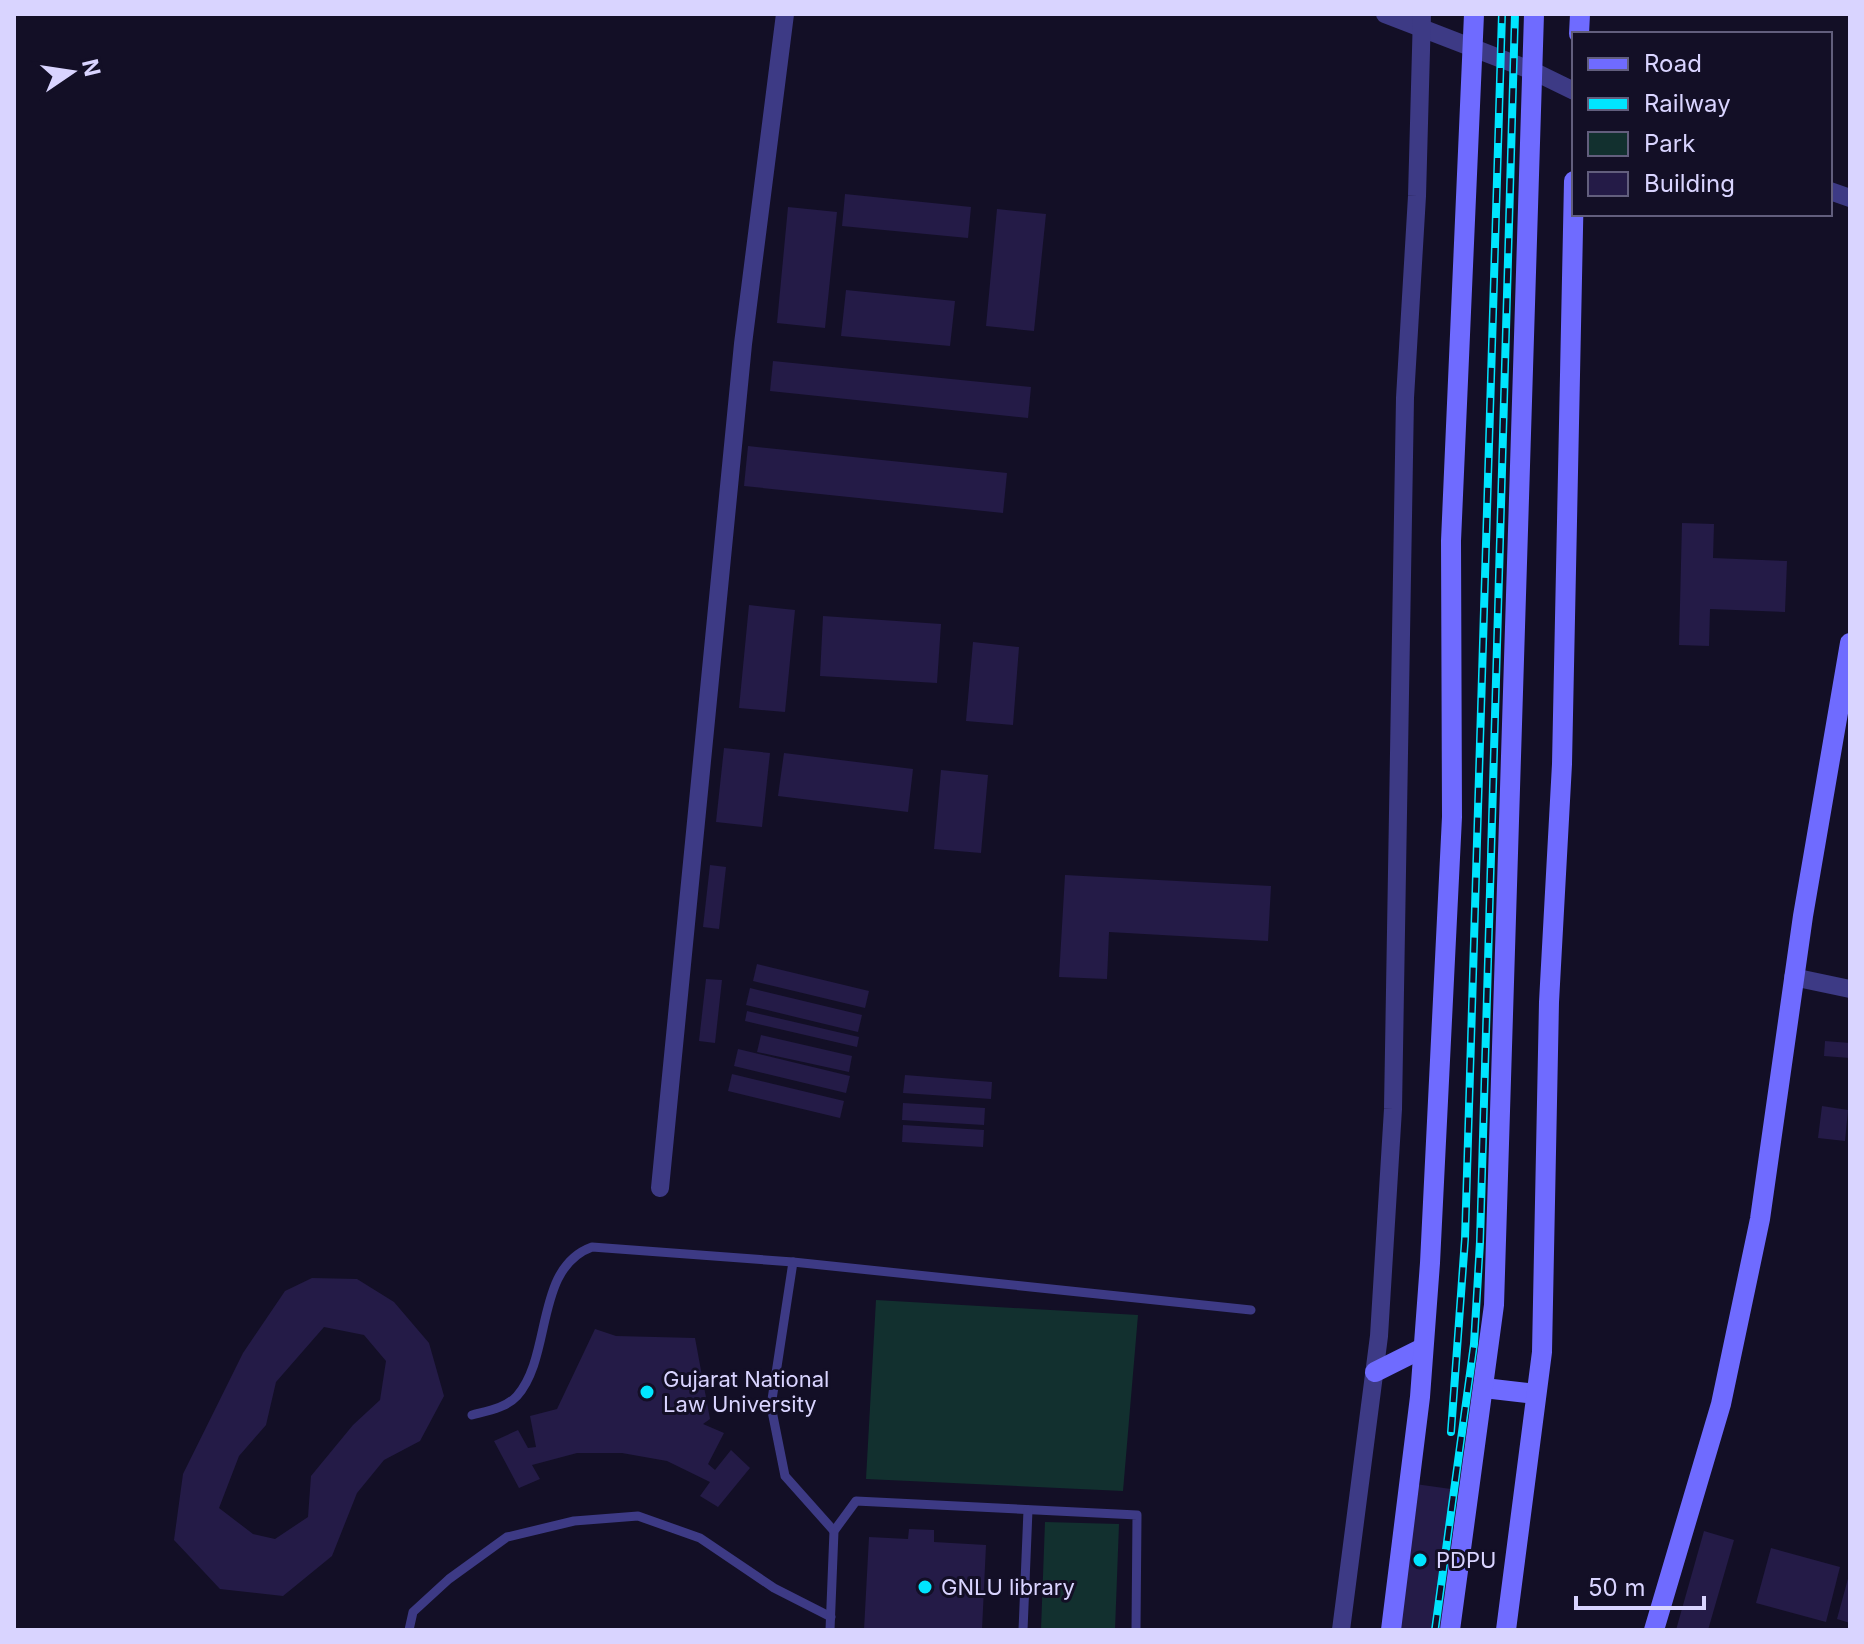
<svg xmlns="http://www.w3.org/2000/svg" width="1864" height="1644" font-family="Inter,sans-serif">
  <rect width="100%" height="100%" fill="#130f26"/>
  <g fill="#12302f">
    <polygon points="876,1300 1138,1315 1123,1491 866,1479"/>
    <polygon points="1045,1522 1119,1524 1115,1630 1041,1630"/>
  </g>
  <g fill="#241b47" fill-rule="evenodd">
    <polygon points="845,194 971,207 968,238 842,226"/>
    <polygon points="788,207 837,212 825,328 777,323"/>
    <polygon points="997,209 1046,214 1034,331 986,326"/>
    <polygon points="846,290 955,301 950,346 841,336"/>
    <polygon points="773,361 1031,387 1028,418 770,391"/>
    <polygon points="748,446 1007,473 1003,513 744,486"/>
    <polygon points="1682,523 1714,524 1713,558 1787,561 1785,612 1710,609 1709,646 1679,645"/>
    <polygon points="749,605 795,610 785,712 739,708"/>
    <polygon points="823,616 941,624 937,683 820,676"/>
    <polygon points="973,642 1019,647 1013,725 966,721"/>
    <polygon points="724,748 770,753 762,827 716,822"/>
    <polygon points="784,753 913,769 908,812 778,796"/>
    <polygon points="941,770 988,775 981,853 934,849"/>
    <polygon points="710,865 726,867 719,929 703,927"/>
    <polygon points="1065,875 1271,886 1268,941 1109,932 1107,979 1059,977"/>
    <polygon points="757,964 869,991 865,1008 753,981"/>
    <polygon points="706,979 722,980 715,1043 699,1041"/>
    <polygon points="750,988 862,1015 858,1032 746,1005"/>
    <polygon points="747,1011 859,1037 857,1047 745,1021"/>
    <polygon points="761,1035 852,1056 849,1072 757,1052"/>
    <polygon points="1825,1041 1850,1043 1850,1058 1824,1056"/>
    <polygon points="738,1049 850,1076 846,1093 734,1066"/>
    <polygon points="732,1074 844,1101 840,1118 728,1091"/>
    <polygon points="905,1075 992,1082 991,1099 903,1093"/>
    <polygon points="903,1103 985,1108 984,1125 902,1120"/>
    <polygon points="1822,1106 1848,1110 1845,1141 1818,1138"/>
    <polygon points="903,1125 984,1130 983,1147 902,1142"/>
    <path d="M312 1278 357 1279 394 1302 429 1343 444 1396 420 1441 384 1460 357 1493 332 1556 283 1596 220 1589 174 1540 183 1474 243 1353 285 1291ZM324 1327 364 1335 386 1361 380 1400 353 1425 311 1476 308 1517 275 1539 253 1534 219 1508 239 1456 266 1425 276 1382Z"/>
    <polygon points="595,1329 616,1336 695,1338 710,1419 703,1424 724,1433 708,1464 715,1470 731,1450 750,1468 718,1507 700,1496 710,1482 667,1461 622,1453 577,1453 532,1465 540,1479 519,1488 494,1441 518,1430 528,1448 536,1447 530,1416 557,1409"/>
    <polygon points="1401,1482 1458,1490 1440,1630 1383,1630"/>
    <polygon points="909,1529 934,1530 934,1542 986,1545 982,1630 864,1630 869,1537 908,1539"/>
    <polygon points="1704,1531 1734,1540 1708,1630 1676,1630"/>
    <polygon points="1771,1548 1840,1567 1826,1622 1756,1603"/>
    <polygon points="1849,1575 1850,1575 1850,1623 1837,1619"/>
  </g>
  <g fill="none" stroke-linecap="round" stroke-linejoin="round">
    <g stroke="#3d3a85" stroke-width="9">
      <polyline points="793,1262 771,1406 785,1476 834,1531"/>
      <path d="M472 1415C487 1411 506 1408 517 1396 553 1355 534 1268 592 1247L793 1262 1251 1310"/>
      <polyline points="409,1630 413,1612 449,1579 507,1537 574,1521 638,1516 700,1538 774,1588 831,1617"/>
      <polyline points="830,1630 834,1531 856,1501 1137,1515 1136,1630"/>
      <polyline points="1023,1630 1028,1510"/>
    </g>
    <g stroke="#3d3a85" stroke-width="18">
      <polyline points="1385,14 1533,71 1574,91"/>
      <polyline points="1830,191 1850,198"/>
      <polyline points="1793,977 1850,989"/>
      <polyline points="660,1188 743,344 785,14"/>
      <polyline points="1341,1630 1379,1336 1393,1109 1405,398 1417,196 1422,14"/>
    </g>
    <g stroke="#6f6bff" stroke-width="20">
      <polyline points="1579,34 1580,14"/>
      <polyline points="1375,1372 1423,1348"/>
      <polyline points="1484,1388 1536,1394"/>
      <polyline points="1391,1630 1420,1397 1430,1263 1452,817 1451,541 1474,14"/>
      <polyline points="1450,1630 1494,1305 1534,14"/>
      <polyline points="1506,1630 1542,1352 1549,1002 1562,764 1574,181"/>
      <polyline points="1654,1630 1721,1404 1760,1219 1803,916 1850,643"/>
    </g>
    <defs>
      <g id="rail">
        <polyline points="1451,1432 1465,1239 1502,14"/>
        <polyline points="1435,1630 1474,1344 1480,1242 1515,14"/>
      </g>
    </defs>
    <use href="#rail" stroke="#00e5ff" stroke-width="8"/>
    <use href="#rail" stroke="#130f26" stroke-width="5" stroke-dasharray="15" stroke-linecap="butt"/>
  </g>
  <g fill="#00e5ff" stroke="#130f26" stroke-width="3">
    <circle cx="647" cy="1392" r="8"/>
    <circle cx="1420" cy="1560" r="8"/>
    <circle cx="925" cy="1587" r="8"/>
  </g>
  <g text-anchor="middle" stroke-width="6" stroke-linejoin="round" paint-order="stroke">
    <g font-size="22" fill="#d9d4ff" stroke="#130f26" text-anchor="start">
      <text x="663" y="1387">Gujarat National<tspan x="663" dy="25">Law University</tspan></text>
      <text x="1436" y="1568">PDPU</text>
      <text x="941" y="1595">GNLU library</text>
    </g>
  </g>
  <rect width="1864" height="1644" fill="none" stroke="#d9d4ff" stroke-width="32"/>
  <rect x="1572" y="32" width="260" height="184" fill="#130f26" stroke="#625e7d" stroke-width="2"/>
  <rect x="1588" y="58" width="40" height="12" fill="#6f6bff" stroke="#625e7d" stroke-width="2"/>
  <text x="1644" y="72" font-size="24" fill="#d9d4ff">Road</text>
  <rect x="1588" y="98" width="40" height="12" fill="#00e5ff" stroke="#625e7d" stroke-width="2"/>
  <text x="1644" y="112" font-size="24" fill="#d9d4ff">Railway</text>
  <rect x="1588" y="132" width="40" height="24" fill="#12302f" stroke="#625e7d" stroke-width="2"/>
  <text x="1644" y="152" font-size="24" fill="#d9d4ff">Park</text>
  <rect x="1588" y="172" width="40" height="24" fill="#241b47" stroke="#625e7d" stroke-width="2"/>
  <text x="1644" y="192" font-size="24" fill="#d9d4ff">Building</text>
  <g transform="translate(72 72) rotate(77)" stroke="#130f26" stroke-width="6" paint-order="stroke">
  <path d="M0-6L14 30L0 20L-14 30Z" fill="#d9d4ff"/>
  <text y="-12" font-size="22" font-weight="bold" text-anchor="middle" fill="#d9d4ff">N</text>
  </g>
  <path d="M1576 1596v12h128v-12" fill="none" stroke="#d9d4ff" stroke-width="4"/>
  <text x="1588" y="1596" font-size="24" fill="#d9d4ff" stroke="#130f26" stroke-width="6" paint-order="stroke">50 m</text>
</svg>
